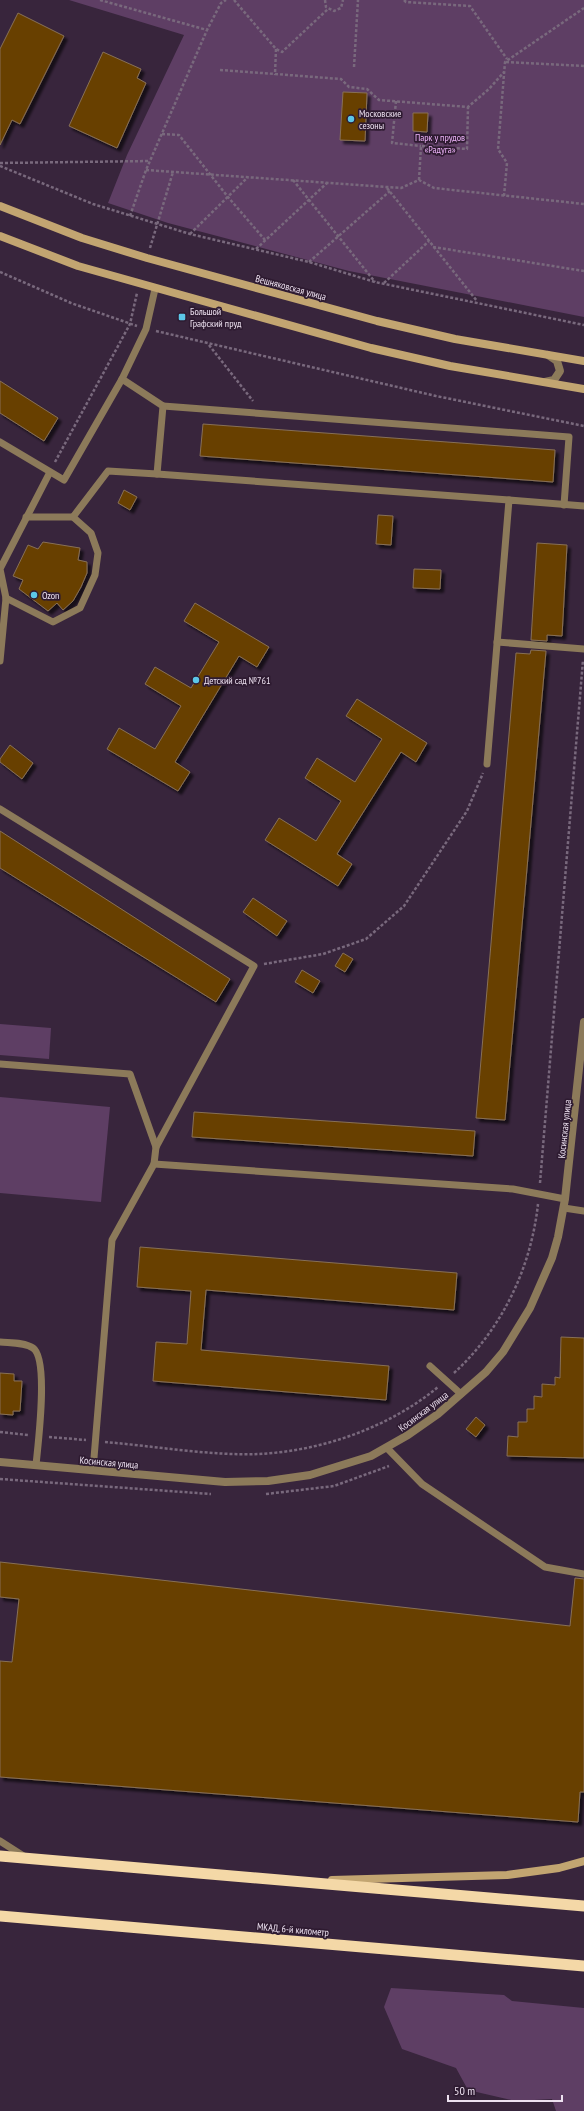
<svg xmlns="http://www.w3.org/2000/svg" width="584" height="2111" font-family="'PT Sans Narrow',sans-serif">
  <defs>
    <filter id="shadow"><feDropShadow dx="3.5" dy="3.5" stdDeviation="1" flood-color="#0009"/></filter>
  </defs>
  <rect width="100%" height="100%" fill="#38253c"/>
  <g fill="#5e3e64">
    <polygon points="69,0 584,0 584,317 349,271 168,223 108,203 127,155 184,35"/>
    <polygon points="0,1024 51,1028 49,1059 0,1055"/>
    <polygon points="0,1097 110,1107 101,1202 0,1193"/>
    <polygon points="391,1988 504,1995 512,2001 584,2008 584,2111 556,2111 552,2099 516,2101 468,2090 456,2068 402,2049 384,2007"/>
  </g>
  <g fill="#683f00" stroke="#877056" filter="url(#shadow)">
    <polygon points="18,13 64,36 20,124 12,120 0,145 0,49"/>
    <polygon points="103,52 141,69 137,78 146,83 117,148 69,126"/>
    <polygon points="343,92 367,93 365,141 340,140"/>
    <polygon points="413,113 428,113 427,132 413,131"/>
    <polygon points="0,381 58,418 44,441 0,413"/>
    <polygon points="203,424 555,450 553,482 200,456"/>
    <polygon points="124,490 137,497 130,510 118,503"/>
    <polygon points="378,515 393,516 391,545 376,544"/>
    <polygon points="43,542 80,548 78,560 87,562 87,573 81,587 73,601 63,610 57,603 48,611 19,589 23,580 13,576 28,545 38,549"/>
    <polygon points="537,543 567,545 562,636 547,635 547,641 531,640"/>
    <polygon points="414,569 441,570 440,589 413,588"/>
    <polygon points="195,603 269,647 257,667 239,656 175,762 190,772 178,791 107,749 119,728 155,749 181,706 145,684 155,667 191,688 219,642 184,621"/>
    <polygon points="531,650 546,651 505,1120 476,1118 516,653 530,654"/>
    <polygon points="357,699 427,743 416,762 401,752 337,854 352,864 338,886 265,840 279,818 316,841 341,801 305,778 317,758 355,782 382,739 346,716"/>
    <polygon points="10,745 33,763 22,779 0,762 0,759"/>
    <polygon points="0,831 230,979 216,1002 0,868"/>
    <polygon points="253,898 287,921 277,936 243,912"/>
    <polygon points="343,953 353,959 345,972 335,966"/>
    <polygon points="302,970 320,981 313,993 295,982"/>
    <polygon points="194,1112 475,1131 473,1156 192,1137"/>
    <polygon points="140,1247 457,1273 454,1310 206,1290 201,1350 389,1366 386,1400 153,1381 156,1342 187,1344 191,1291 137,1287"/>
    <polygon points="561,1337 584,1338 584,1458 507,1456 508,1436 518,1437 518,1422 527,1422 527,1409 534,1409 534,1396 542,1397 542,1384 555,1385 555,1377 560,1378"/>
    <polygon points="0,1373 14,1374 14,1381 22,1381 20,1411 13,1411 13,1415 0,1414"/>
    <polygon points="476,1417 485,1425 476,1437 466,1429"/>
    <polygon points="0,1562 570,1626 575,1578 584,1579 584,1792 580,1792 578,1822 0,1777 0,1661 12,1662 19,1599 0,1597"/>
  </g>
  <g fill="none" stroke-linecap="round" stroke-linejoin="round">
    <g stroke="#79697d" stroke-width="2.5" stroke-dasharray="3 2" stroke-linecap="butt">
      <polyline points="100,0 207,30 221,3 226,0"/>
      <polyline points="234,0 276,49 282,52 328,9"/>
      <polyline points="325,0 326,7 334,11 341,8 343,0"/>
      <polyline points="404,0 406,2 470,6 507,59"/>
      <polyline points="276,49 275,74 341,79 349,87 367,89 379,100 468,107 489,89 504,72"/>
      <polyline points="506,62 584,66"/>
      <polyline points="354,67 358,0"/>
      <polyline points="220,70 275,74"/>
      <polyline points="396,101 392,143 421,146"/>
      <polyline points="162,134 179,135 228,197 265,240"/>
      <polyline points="0,163 150,161"/>
      <polyline points="0,166 93,204 190,234 309,262 375,282 584,325"/>
      <polyline points="146,170 401,188 419,180 434,188 584,204"/>
      <polyline points="293,180 375,282"/>
      <polyline points="419,180 421,146 467,149 468,107"/>
      <polyline points="387,188 477,301"/>
      <polyline points="504,196 507,163 498,149 505,62 584,8"/>
      <polyline points="130,216 146,170 207,30"/>
      <polyline points="190,234 248,177"/>
      <polyline points="433,247 584,271"/>
      <polyline points="150,248 173,172"/>
      <polyline points="256,249 327,183"/>
      <polyline points="309,262 390,191"/>
      <polyline points="0,272 71,303 137,326"/>
      <polyline points="384,283 429,241"/>
      <polyline points="156,331 436,396 584,426"/>
      <polyline points="209,345 253,401"/>
      <polyline points="55,462 130,324 137,293"/>
      <polyline points="264,964 323,954 366,939 404,906 467,811 483,773"/>
      <polyline points="540,1183 583,660"/>
      <path d="M454 1373C502 1329 531 1268 538 1204"/>
      <polyline points="0,1432 28,1435"/>
      <polyline points="49,1437 86,1440"/>
      <path d="M105 1442C154 1446 211 1456 259 1454 322 1451 390 1427 438 1387"/>
      <polyline points="0,1479 211,1494"/>
      <polyline points="266,1494 334,1486 389,1466"/>
    </g>
    <g stroke="#8c7a5a" stroke-width="7">
      <polyline points="163,406 569,437 564,505"/>
      <polyline points="0,442 64,480 122,379 146,329 155,289"/>
      <polyline points="157,474 509,500"/>
      <polyline points="73,517 108,471 157,474 163,406 122,379"/>
      <polyline points="6,598 53,622 80,608 95,575 98,553 91,533 73,517 26,517"/>
      <polyline points="497,642 584,649"/>
      <polyline points="0,661 6,598 0,569 50,472"/>
      <polyline points="487,764 509,500 584,506"/>
      <polyline points="0,809 254,966 156,1147 154,1164 112,1240 93,1470"/>
      <polyline points="0,1064 130,1074 156,1147"/>
      <polyline points="154,1164 513,1189 565,1199"/>
      <polyline points="564,1208 584,1211"/>
      <path d="M0 1342C10 1343 24 1342 33 1348 49 1359 38 1444 36 1465"/>
      <polyline points="430,1366 461,1394"/>
      <polyline points="387,1448 422,1484 545,1567 584,1574"/>
      <polyline points="0,1841 25,1857"/>
    </g>
    <g stroke="#8c7a5a" stroke-width="8">
      <polyline points="545,382 554,380 560,371 557,361 548,355"/>
      <polyline points="0,1462 225,1482 268,1481 310,1475 371,1456 408,1435 438,1414 486,1372 503,1352 530,1308 552,1258 558,1237 565,1199 584,1022"/>
    </g>
    <g stroke="#c2a571" stroke-width="8">
      <polyline points="0,206 82,238 147,258 377,321 455,339 584,361"/>
      <polyline points="0,236 78,266 371,348 450,366 584,389"/>
      <polyline points="332,1880 507,1875 559,1868 584,1861"/>
    </g>
    <g stroke="#f4d8a7" stroke-width="11">
      <polyline points="0,1856 584,1906"/>
      <polyline points="0,1916 584,1966"/>
    </g>
  </g>
  <g fill="#5cc7e7" stroke="#2e1b31" stroke-width="1.5">
    <circle cx="351" cy="119" r="4"/>
    <rect x="178" y="313" width="8" height="8" rx="2"/>
    <circle cx="34" cy="595" r="4"/>
    <circle cx="196" cy="680" r="4"/>
  </g>
  <g text-anchor="middle" stroke-width="3.5" stroke-linejoin="round" paint-order="stroke">
    <g font-size="10" fill="#ede1f0" stroke="#2e1b31" text-anchor="start">
      <text x="359" y="117">Московские<tspan x="359" dy="12">сезоны</tspan></text>
      <text x="190" y="315">Большой<tspan x="190" dy="12">Графский пруд</tspan></text>
      <text x="42" y="599">Ozon</text>
      <text x="204" y="684">Детский сад №761</text>
    </g>
    <g font-size="10" fill="#eeb4fa" stroke="#2e1b31">
      <text x="440" y="141">Парк у прудов<tspan x="440" dy="12">«Радуга»</tspan></text>
    </g>
    <g font-size="10" fill="#ede1f0" stroke="#2e1b31">
      <text transform="translate(291 287) rotate(15)" y="4">Вешняковская улица</text>
      <text transform="translate(564 1129) rotate(-84)" y="4">Косинская улица</text>
      <text transform="translate(423 1411) rotate(-37)" y="4">Косинская улица</text>
      <text transform="translate(109 1462) rotate(5)" y="4">Косинская улица</text>
      <text transform="translate(293 1929) rotate(5)" y="4">МКАД, 6-й километр</text>
    </g>
  </g>
  <path d="M448 2095v6h114v-6" fill="none" stroke="#ede1f0" stroke-width="2"/>
  <text x="454" y="2095" font-size="12" fill="#ede1f0" stroke="#2e1b31" stroke-width="3" paint-order="stroke">50 m</text>
</svg>
